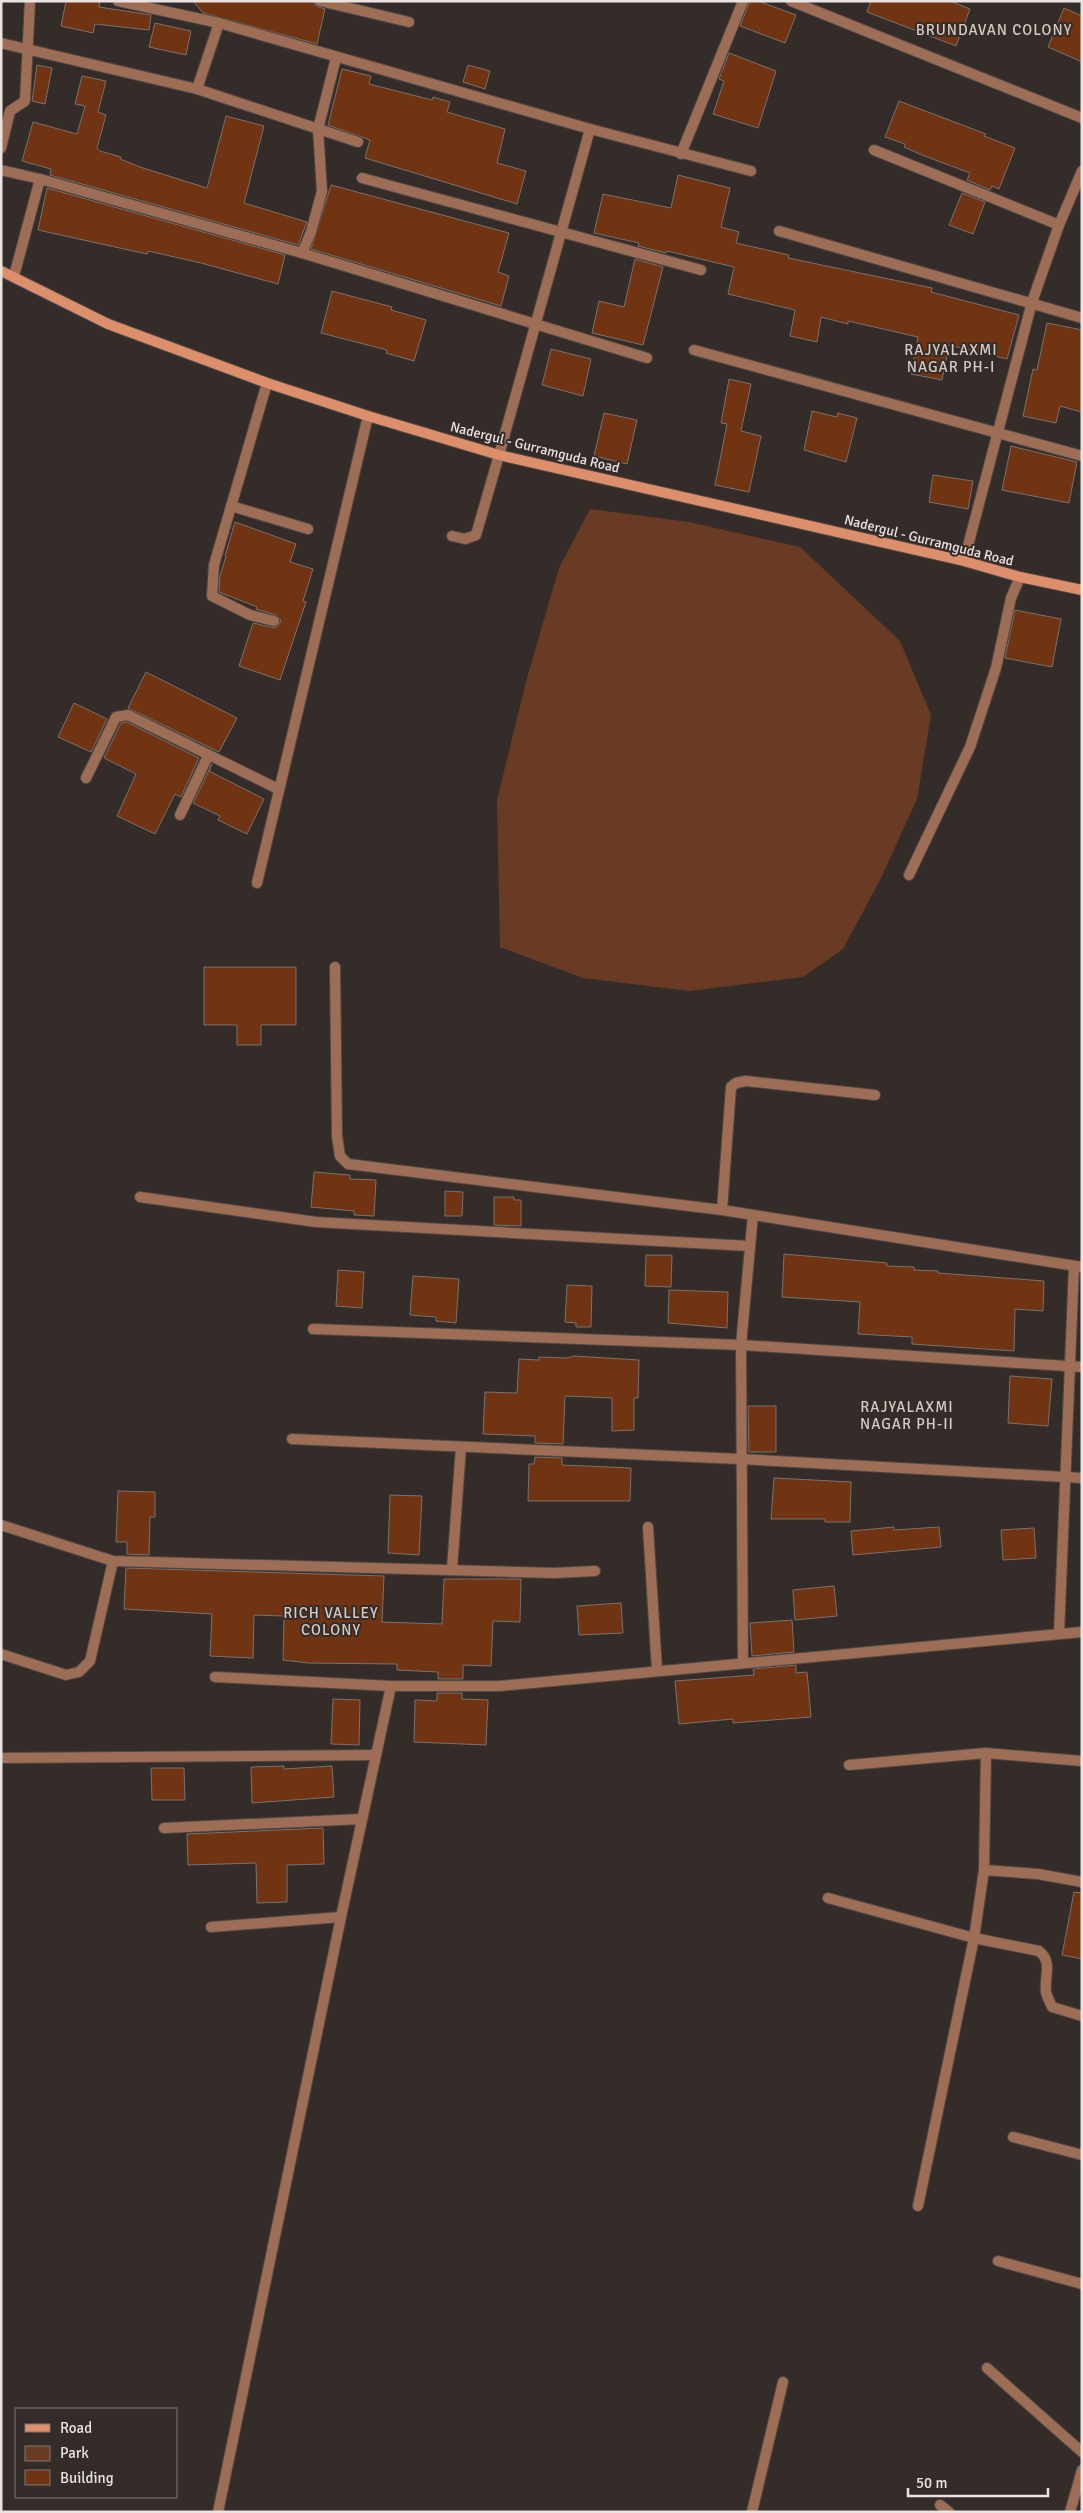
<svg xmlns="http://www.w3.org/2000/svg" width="1083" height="2513" font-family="Signika,sans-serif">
  <rect width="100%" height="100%" fill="#342c28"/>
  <polygon fill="#6a3b24" points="590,509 689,522 800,547 900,641 931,715 917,799 881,878 843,949 803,977 689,991 583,978 500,947 497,800 527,678 559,568"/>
  <g fill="#713412" stroke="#7b716d">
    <polygon points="66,1 100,1 99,7 151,15 149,30 95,24 93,33 61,26"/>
    <polygon points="193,1 313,1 316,6 325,9 317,44 203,13"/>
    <polygon points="750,1 758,1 796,15 785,43 740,26"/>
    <polygon points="871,1 950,1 970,9 956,46 867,12"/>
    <polygon points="1064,8 1082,16 1082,62 1048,47"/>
    <polygon points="155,23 191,31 186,55 149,47"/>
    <polygon points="729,53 776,71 758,128 713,114 724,81 719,79"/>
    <polygon points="37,65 52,68 45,104 32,101"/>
    <polygon points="468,65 490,71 485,89 463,82"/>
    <polygon points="342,69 371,76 369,84 432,100 433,97 450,102 447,112 505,129 497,163 526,171 517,204 365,158 370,140 328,125"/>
    <polygon points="82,76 106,81 98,112 106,115 97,148 100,151 121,157 120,159 143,168 207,188 226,116 264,126 244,203 307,222 298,245 50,175 51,169 22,161 33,122 77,134 85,106 75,104"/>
    <polygon points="899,101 986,134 984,136 1015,148 999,189 992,186 990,190 967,180 970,173 922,155 904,147 905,144 885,137"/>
    <polygon points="678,175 730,188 721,227 739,232 736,243 789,255 788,258 932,288 931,292 1019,315 1007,359 949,345 942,380 911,374 918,337 848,321 848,324 821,317 817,342 790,336 795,310 728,294 734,267 667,251 666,253 638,246 639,243 594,233 603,194 671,208"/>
    <polygon points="331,185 509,233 498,272 509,276 501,306 311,249"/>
    <polygon points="47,188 285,255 278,284 201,263 148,251 147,254 38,230"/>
    <polygon points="962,193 985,202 973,234 949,225"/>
    <polygon points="635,259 663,267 643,345 592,333 599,301 624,307"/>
    <polygon points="332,291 392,307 391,310 426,320 414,361 386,353 387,350 321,333"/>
    <polygon points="1047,323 1082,330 1082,412 1060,406 1056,423 1023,416 1033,369 1037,370"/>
    <polygon points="551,349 591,359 583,396 542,385"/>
    <polygon points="729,379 751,384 741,431 761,436 749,492 715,485 727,424 721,423"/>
    <polygon points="812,411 837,417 838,413 857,418 846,462 804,450"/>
    <polygon points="604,413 637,420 627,464 594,456"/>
    <polygon points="1011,446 1077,462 1069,503 1002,490"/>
    <polygon points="933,475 973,481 968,509 929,502"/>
    <polygon points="235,522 296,544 290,562 313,569 303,601 306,602 280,680 239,666 253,623 275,628 279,625 281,620 276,615 256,609 257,607 219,592 220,576 226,556 225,556"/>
    <polygon points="1015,610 1061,619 1052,667 1005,658"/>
    <polygon points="146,672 237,718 219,752 128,708"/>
    <polygon points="74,703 107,719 91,752 58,737"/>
    <polygon points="127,722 199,758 181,797 175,794 155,834 117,816 136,774 104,758 121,723"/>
    <polygon points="212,764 209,771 264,799 247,834 218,820 220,816 193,803"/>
    <polygon points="204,967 296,967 296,1025 261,1025 261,1045 237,1045 237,1025 204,1025"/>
    <polygon points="314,1172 350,1175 350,1179 376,1180 374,1216 354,1215 354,1211 311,1207"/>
    <polygon points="445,1191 463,1192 462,1216 445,1216"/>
    <polygon points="494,1197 514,1197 514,1200 521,1200 521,1226 494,1225"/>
    <polygon points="784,1254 887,1263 887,1266 914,1267 914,1270 938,1271 938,1273 1044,1281 1043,1311 1015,1309 1014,1351 912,1344 912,1337 858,1334 860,1302 782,1297"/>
    <polygon points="646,1255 672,1255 671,1287 645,1286"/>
    <polygon points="338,1270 364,1272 362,1308 336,1306"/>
    <polygon points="413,1276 459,1279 456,1323 436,1321 436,1317 410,1315"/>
    <polygon points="567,1285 592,1286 591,1327 576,1327 576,1323 565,1322"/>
    <polygon points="669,1290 728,1292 727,1328 668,1323"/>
    <polygon points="574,1356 639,1360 638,1398 634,1398 634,1430 612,1431 612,1398 565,1396 563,1444 535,1443 535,1436 483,1434 485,1392 517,1393 519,1359 539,1360 539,1357 567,1358"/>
    <polygon points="1010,1376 1052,1379 1048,1426 1008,1423"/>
    <polygon points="748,1406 776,1406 776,1452 749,1452"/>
    <polygon points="535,1457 562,1458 562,1465 631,1468 630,1501 528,1501 529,1464 534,1464"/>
    <polygon points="774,1478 851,1482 850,1522 825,1522 825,1519 771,1519"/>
    <polygon points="118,1491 155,1492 155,1517 150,1517 149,1555 127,1554 127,1542 116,1542"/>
    <polygon points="390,1495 422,1496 419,1555 388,1553"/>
    <polygon points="894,1527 894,1530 939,1527 941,1547 853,1555 851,1531"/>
    <polygon points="1034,1528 1036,1558 1003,1560 1001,1530"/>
    <polygon points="126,1568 384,1576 382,1622 442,1624 444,1579 521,1579 520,1622 493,1621 491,1666 463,1665 463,1679 438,1679 438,1672 397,1670 397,1664 308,1663 283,1660 284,1619 283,1616 254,1615 253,1658 210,1656 212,1614 124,1609"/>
    <polygon points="834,1586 837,1616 795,1620 793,1590"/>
    <polygon points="621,1603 623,1633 579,1635 577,1606"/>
    <polygon points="792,1620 794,1652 752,1656 750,1623"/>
    <polygon points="796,1665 796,1673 807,1672 811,1717 733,1723 733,1719 679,1724 675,1681 754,1675 753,1669"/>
    <polygon points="437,1693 462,1693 462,1699 488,1700 486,1745 414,1742 415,1700 437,1701"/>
    <polygon points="333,1699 360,1700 359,1745 331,1744"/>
    <polygon points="284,1766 284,1769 332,1766 334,1797 252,1803 251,1767"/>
    <polygon points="151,1768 184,1768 185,1800 152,1800"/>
    <polygon points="323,1828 324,1864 287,1865 287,1902 257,1903 256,1863 188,1865 187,1834"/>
    <polygon points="1074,1892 1082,1893 1082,1959 1062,1955"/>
  </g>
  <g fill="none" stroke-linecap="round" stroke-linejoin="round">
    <defs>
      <g id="lane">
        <polyline points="452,536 465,539 476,535 499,455"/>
        <polyline points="909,875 970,747 996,668 1011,598 1020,577"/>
      </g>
      <g id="street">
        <polyline points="118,1 219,23 590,129 751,171"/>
        <polyline points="320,1 409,22"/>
        <polyline points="791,1 1082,118"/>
        <polyline points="1,43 197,89 358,142"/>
        <polyline points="197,89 219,23"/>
        <polyline points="1,148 10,111 25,101 30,1"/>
        <polyline points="874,150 1059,225"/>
        <polyline points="681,154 743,1"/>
        <polyline points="1,170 40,179"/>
        <polyline points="362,178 701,270"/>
        <polyline points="779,231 1082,318"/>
        <polyline points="302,253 311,232 322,191 318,129 336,58"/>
        <polyline points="14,276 40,179 302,253 647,358"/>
        <polyline points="694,350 1082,456"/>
        <polyline points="267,383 214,565 212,596 250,615 274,621"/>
        <polyline points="499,455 590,129"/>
        <polyline points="231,506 308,529"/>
        <polyline points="964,561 1032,302 1059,225 1082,171"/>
        <polyline points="86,778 116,717 128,715 278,789"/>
        <polyline points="180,815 208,756"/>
        <polyline points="257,883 368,416"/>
        <polyline points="335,967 337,1136 340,1156 348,1164 722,1210 1082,1267"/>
        <polyline points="140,1197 316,1222 749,1246"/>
        <polyline points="722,1210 731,1087 736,1083 746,1081 875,1095"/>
        <polyline points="313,1329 741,1345 1082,1367"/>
        <polyline points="292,1439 740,1459 1082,1478"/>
        <polyline points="1,1525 113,1561 554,1573 595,1571"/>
        <polyline points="648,1527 657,1670"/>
        <polyline points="452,1569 461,1447"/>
        <polyline points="1059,1634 1074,1266"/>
        <polyline points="1,1654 66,1675 79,1672 90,1661 113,1561"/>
        <polyline points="743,1662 741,1345 753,1215"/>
        <polyline points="215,1677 391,1686 500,1686 1082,1632"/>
        <polyline points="1,1758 376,1755"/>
        <polyline points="849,1765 986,1753 1082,1761"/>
        <polyline points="164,1828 362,1819"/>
        <polyline points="984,1870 1038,1874 1082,1882"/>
        <path d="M828 1898 974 1938 1039 1951C1053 1962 1044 1977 1046 1992 1047 1997 1050 2002 1052 2007L1082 2016"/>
        <polyline points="211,1927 341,1917"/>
        <polyline points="1013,2137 1082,2155"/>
        <polyline points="918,2206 974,1938 984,1870 986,1753"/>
        <polyline points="998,2261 1082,2284"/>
        <polyline points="987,2368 1082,2452"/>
        <polyline points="940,2505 949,2512"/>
        <polyline points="218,2512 341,1917 391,1686"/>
        <polyline points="752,2512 783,2382"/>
        <polyline points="1070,2512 1082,2470"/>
      </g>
      <polyline id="secondary" points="1,271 108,324 267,383 368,416 499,455 964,561 1020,577 1082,590"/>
    </defs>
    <use href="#lane" stroke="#514946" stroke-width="12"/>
    <use href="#street" stroke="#514946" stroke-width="12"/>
    <use href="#secondary" stroke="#514946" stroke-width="12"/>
    <use href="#lane" stroke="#9e6d56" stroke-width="10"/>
    <use href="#street" stroke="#9e6d56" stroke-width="10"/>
    <use href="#secondary" stroke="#dd8f6b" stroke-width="10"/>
  </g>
  <g text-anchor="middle" stroke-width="4" stroke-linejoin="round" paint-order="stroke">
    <g font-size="14" fill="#e9e4e1" stroke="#342c28">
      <text transform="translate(535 447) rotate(14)" y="5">Nadergul - Gurramguda Road</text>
      <text transform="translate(929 540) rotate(14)" y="5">Nadergul - Gurramguda Road</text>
    </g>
    <g font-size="15" letter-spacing="1" fill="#d6cbc6" stroke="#342c28">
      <text x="994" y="35">BRUNDAVAN COLONY</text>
      <text x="951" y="355">RAJYALAXMI<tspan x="951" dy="17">NAGAR PH-I</tspan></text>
      <text x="907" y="1412">RAJYALAXMI<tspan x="907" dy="17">NAGAR PH-II</tspan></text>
      <text x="331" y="1618">RICH VALLEY<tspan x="331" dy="17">COLONY</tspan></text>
    </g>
  </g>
  <rect width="1083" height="2513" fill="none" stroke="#e9e4e1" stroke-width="5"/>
  <rect x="15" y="2408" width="162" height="90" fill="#342c28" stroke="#7c7672"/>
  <rect x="25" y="2424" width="25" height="8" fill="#dd8f6b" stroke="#7c7672"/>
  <text x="60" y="2433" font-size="15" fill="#e9e4e1">Road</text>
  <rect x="25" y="2446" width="25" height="15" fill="#6a3b24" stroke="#7c7672"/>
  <text x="60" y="2458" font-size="15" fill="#e9e4e1">Park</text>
  <rect x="25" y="2470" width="25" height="15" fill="#713412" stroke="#7c7672"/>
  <text x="60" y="2483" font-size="15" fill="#e9e4e1">Building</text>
  <path d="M908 2488v8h140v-8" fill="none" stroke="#e9e4e1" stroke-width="2.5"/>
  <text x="916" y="2488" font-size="15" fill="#e9e4e1" stroke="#342c28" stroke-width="4" paint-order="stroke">50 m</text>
</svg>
